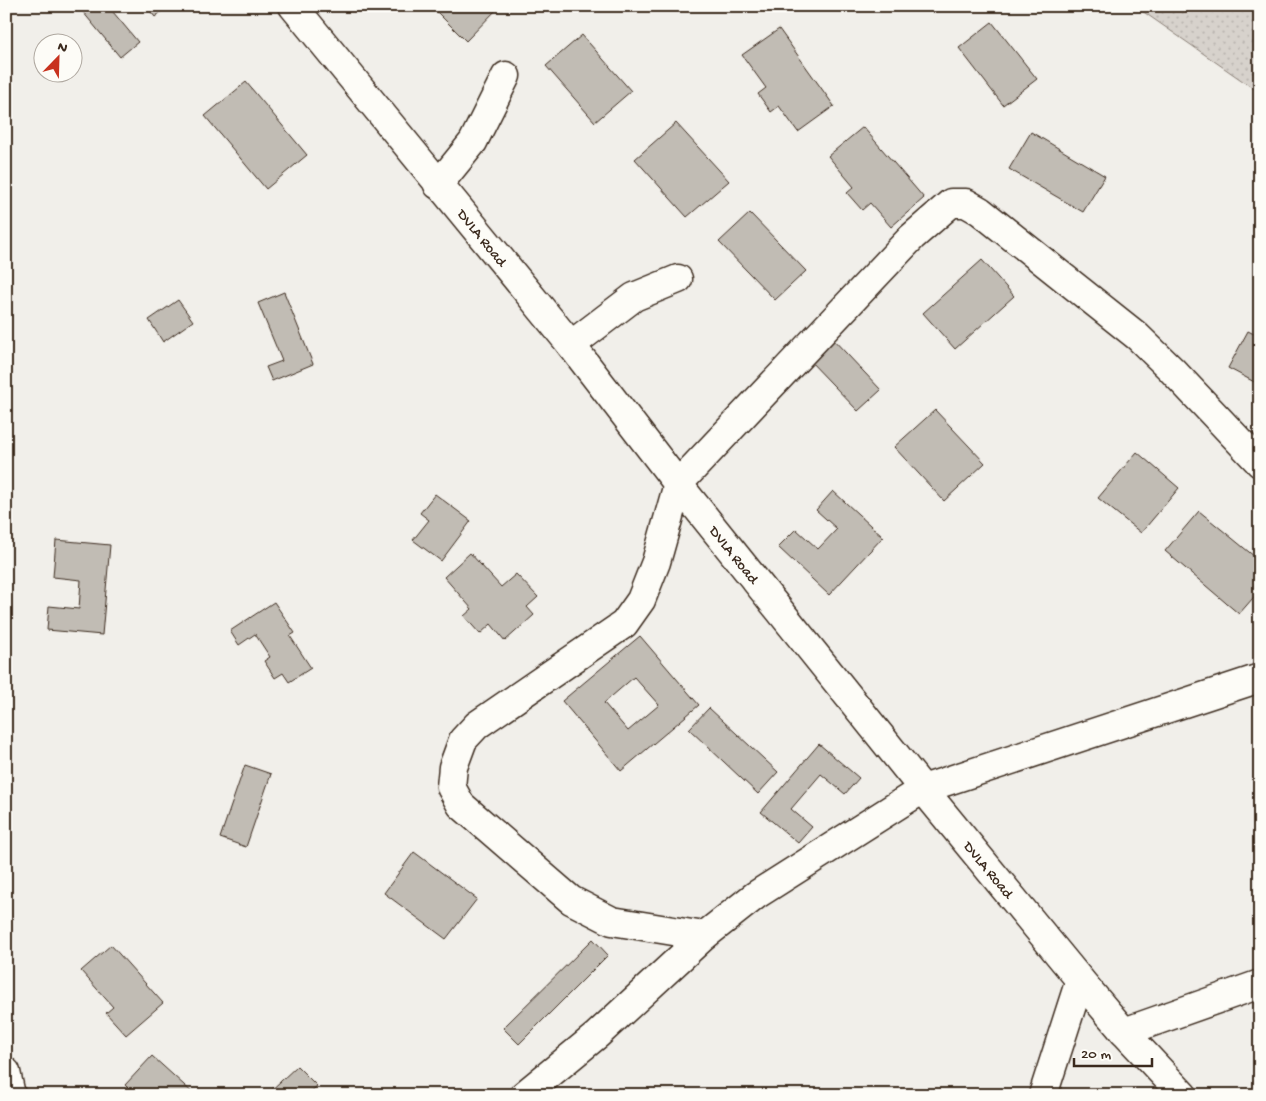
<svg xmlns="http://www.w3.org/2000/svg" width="1266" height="1101" font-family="'Gochi Hand',sans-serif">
  <defs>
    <pattern id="grass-dots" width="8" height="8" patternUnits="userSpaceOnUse" patternTransform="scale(1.25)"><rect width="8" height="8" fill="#d7d2cc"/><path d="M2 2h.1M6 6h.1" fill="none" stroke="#b9b4af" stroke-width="1.8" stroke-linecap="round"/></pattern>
  </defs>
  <rect width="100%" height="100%" fill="#f1efea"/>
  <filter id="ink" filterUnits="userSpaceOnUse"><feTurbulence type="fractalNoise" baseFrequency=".02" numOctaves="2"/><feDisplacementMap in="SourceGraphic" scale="10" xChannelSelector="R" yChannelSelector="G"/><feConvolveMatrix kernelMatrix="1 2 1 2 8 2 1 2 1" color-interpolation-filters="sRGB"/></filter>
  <g filter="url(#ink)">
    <polygon fill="url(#grass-dots)" stroke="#897e75" points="1135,6 1260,6 1260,93"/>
    <g fill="#c1bcb4" stroke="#3b2a1e" fill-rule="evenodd">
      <polygon points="78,6 108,6 138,42 120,57"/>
      <polygon points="146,6 168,6 155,17"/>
      <polygon points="431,6 498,6 499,7 466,41"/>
      <polygon points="992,22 1037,79 1003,105 959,48"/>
      <polygon points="779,29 834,106 798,132 779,106 771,112 758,94 766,88 742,55"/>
      <polygon points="582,35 631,91 595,122 546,66"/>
      <polygon points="246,82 307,155 266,189 205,116"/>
      <polygon points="676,123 729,181 687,217 635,159"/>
      <polygon points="863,127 924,198 891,227 870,203 862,210 847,193 854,187 828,156"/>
      <polygon points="1031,132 1105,176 1083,212 1009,169"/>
      <polygon points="750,213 806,271 775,300 719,242"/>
      <polygon points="982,260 1014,296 955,349 923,313"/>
      <polygon points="284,292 313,364 272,381 266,367 282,361 258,303"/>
      <polygon points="178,300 193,321 163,342 149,320"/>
      <polygon points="1248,331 1260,337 1260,385 1228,368"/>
      <polygon points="830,336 881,390 858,411 807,358"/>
      <polygon points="935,410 985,463 944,501 894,447"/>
      <polygon points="1137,452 1179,488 1141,533 1098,498"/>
      <polygon points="833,491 883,537 829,595 778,547 796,529 818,549 837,529 816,510"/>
      <polygon points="435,494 471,521 441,561 413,540 429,520 420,513"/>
      <polygon points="1199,511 1260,561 1260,590 1239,614 1165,551"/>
      <polygon points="56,540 110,545 102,635 47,630 49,606 79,609 81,580 53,577"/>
      <polygon points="470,553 501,587 516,574 538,597 527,607 534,615 505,641 491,624 480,634 464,616 472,609 444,577"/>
      <polygon points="274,602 295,633 290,636 311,668 289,682 283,673 275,678 264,661 270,657 255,634 239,645 230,631"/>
      <path d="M640 636 699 705 621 771 562 701ZM634 677 659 705 628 731 604 703Z"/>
      <polygon points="709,708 778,772 758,794 689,729"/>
      <polygon points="819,744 859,778 845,794 821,774 791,809 812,827 798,843 761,812"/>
      <polygon points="245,765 271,774 246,847 220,838"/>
      <polygon points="414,852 477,899 446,939 384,893"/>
      <polygon points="593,939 608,955 519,1044 503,1028"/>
      <polygon points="111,945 163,1003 126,1035 106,1013 113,1007 81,971"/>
      <polygon points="152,1056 195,1095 135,1095 125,1085"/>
      <polygon points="297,1066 317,1086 307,1095 266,1095"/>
    </g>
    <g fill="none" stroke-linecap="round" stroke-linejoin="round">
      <defs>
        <g id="minor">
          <path id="s1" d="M293 6 571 345 678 484 923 789 1080 980 1124 1032 1183 1095"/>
          <polyline points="438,185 473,142 506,76"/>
          <polyline points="571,345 634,297 678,279"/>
          <polyline points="704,936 612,921 571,900 461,805 451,787 453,767 463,740 477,725 624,624 641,600 656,562 678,484 912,237 951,203 966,203 980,211 1137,336 1171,369 1260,463"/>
          <polyline points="1124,1032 1260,984"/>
          <polyline points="6,1072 11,1095"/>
          <polyline points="524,1095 597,1035 704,936 756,895 923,789 1260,678"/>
          <polyline points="1043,1095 1080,980"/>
        </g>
      </defs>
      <use href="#minor" stroke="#3b2a1e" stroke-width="31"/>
      <use href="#minor" stroke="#fdfcf7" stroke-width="28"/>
    </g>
  </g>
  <g text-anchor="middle" stroke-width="4" stroke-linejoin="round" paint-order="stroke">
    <g font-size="15" fill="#3b2a1e" stroke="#fdfcf7">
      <text dy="5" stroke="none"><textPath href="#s1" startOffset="299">DVLA Road</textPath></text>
      <text dy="5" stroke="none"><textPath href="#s1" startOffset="704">DVLA Road</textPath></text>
      <text dy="5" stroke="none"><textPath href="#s1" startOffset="1109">DVLA Road</textPath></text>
    </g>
  </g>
  <rect width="1266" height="1101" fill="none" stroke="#fdfcf7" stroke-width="25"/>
  <rect x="12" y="12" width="1241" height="1076" fill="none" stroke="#3b2a1e" stroke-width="2" filter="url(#ink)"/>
  <g transform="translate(58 58) rotate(23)"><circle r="24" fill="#fdfcf7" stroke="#afa8a0"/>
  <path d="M0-4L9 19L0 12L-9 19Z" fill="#c8321e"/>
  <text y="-8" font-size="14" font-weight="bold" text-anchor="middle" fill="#3b2a1e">N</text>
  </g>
  <path d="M1074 1058v8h78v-8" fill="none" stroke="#3b2a1e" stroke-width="2.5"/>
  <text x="1081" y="1058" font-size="15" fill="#3b2a1e" stroke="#fdfcf7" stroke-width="4" paint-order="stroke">20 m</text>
</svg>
